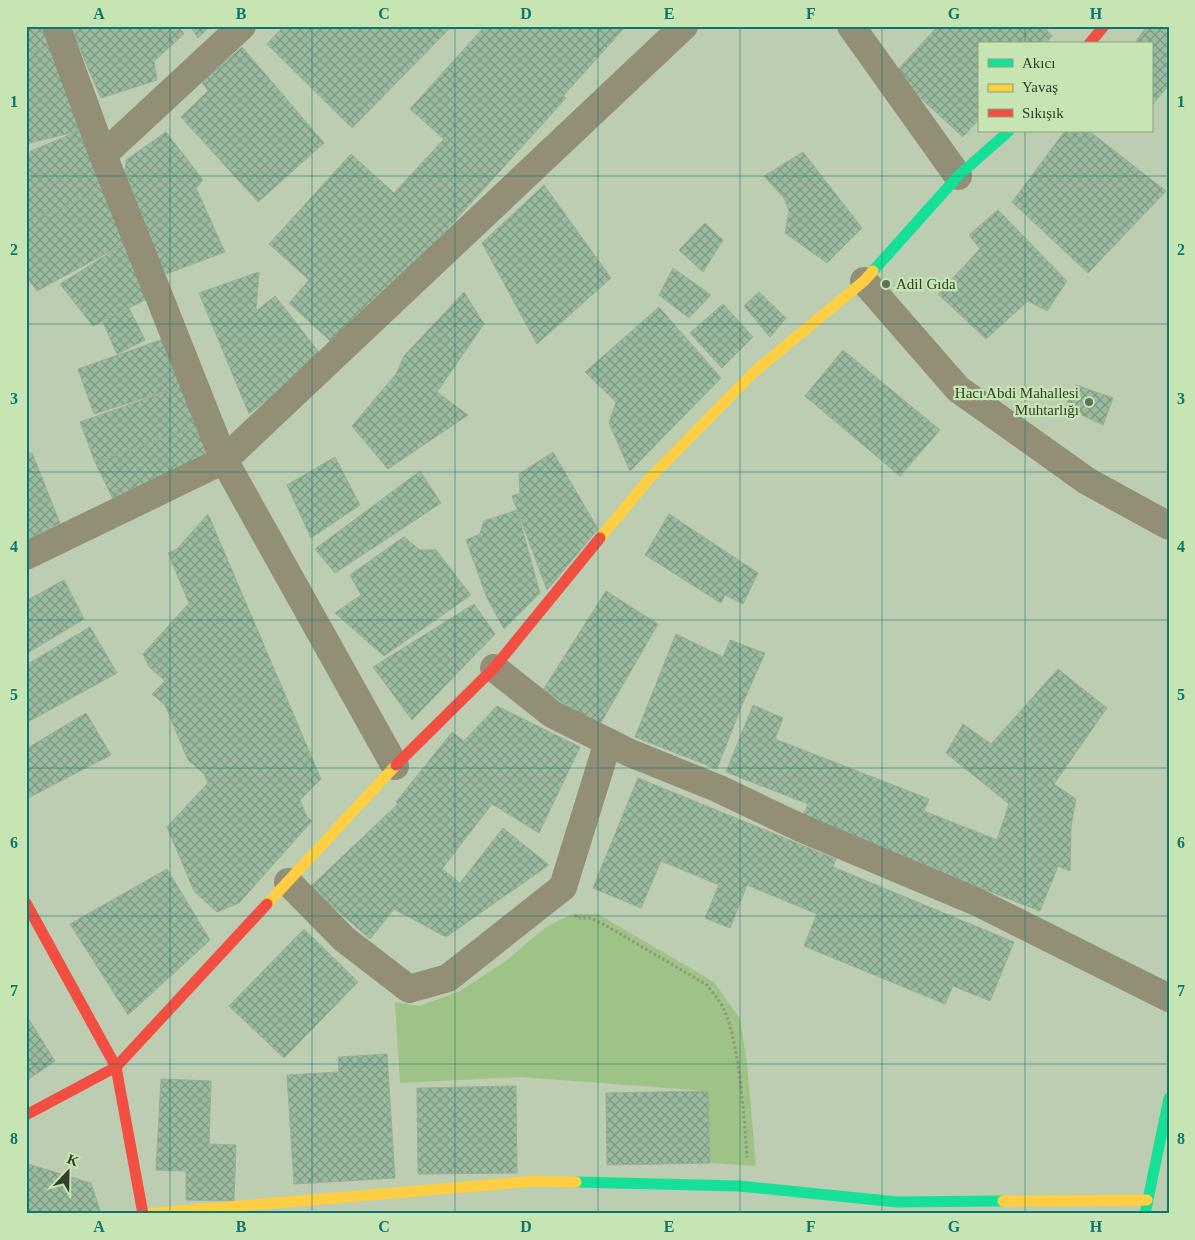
<svg xmlns="http://www.w3.org/2000/svg" width="1195" height="1240" font-family="'Times New Roman',serif">
  <defs>
    <pattern id="building-cross-hatch" width="8" height="8" patternUnits="userSpaceOnUse" patternTransform="scale(1.25)"><rect width="8" height="8" fill="#9abb9f"/><path d="M0 0l8 8M0 8l8-8" fill="none" stroke="#7e9982"/></pattern>
  </defs>
  <rect width="100%" height="100%" fill="#bccdb1"/>
  <polygon fill="#9fc386" points="573,914 598,914 714,982 740,1019 747,1062 756,1166 710,1163 708,1091 521,1077 400,1083 395,1002 420,1006 460,991 507,960 546,927"/>
  <g fill="url(#building-cross-hatch)" stroke="#9cad9a">
    <polygon points="26,26 52,26 61,39 26,57"/>
    <polygon points="70,26 178,26 184,34 154,61 157,80 101,98"/>
    <polygon points="190,26 210,26 198,38"/>
    <polygon points="284,26 452,26 352,128 267,44"/>
    <polygon points="485,26 626,26 563,96 566,98 339,349 289,303 309,280 269,244 351,154 394,193 444,139 410,109"/>
    <polygon points="938,26 1043,26 1052,36 1045,44 979,44 979,119 963,137 894,74"/>
    <polygon points="1147,26 1169,26 1169,85 1151,106 1151,44 1134,44"/>
    <polygon points="61,39 79,131 26,144 26,57"/>
    <polygon points="242,47 324,143 258,202 181,117 208,91 202,82"/>
    <polygon points="79,131 106,188 26,223 26,153"/>
    <polygon points="1065,131 1089,131 1166,191 1088,273 1012,202"/>
    <polygon points="166,132 203,180 196,188 225,252 163,275 125,171 126,160"/>
    <polygon points="803,152 862,228 827,263 785,233 789,211 784,198 764,176"/>
    <polygon points="544,185 611,278 537,344 482,243"/>
    <polygon points="106,188 127,242 37,291 26,276 26,223"/>
    <polygon points="998,210 1067,281 1047,311 1028,301 986,339 938,294 980,249 969,235"/>
    <polygon points="705,223 723,240 703,272 679,250"/>
    <polygon points="127,242 149,298 93,326 60,284"/>
    <polygon points="673,268 711,295 689,318 659,295"/>
    <polygon points="259,272 256,311 275,296 322,356 249,414 199,293"/>
    <polygon points="464,292 484,324 437,392 468,415 388,469 352,426 396,374 404,356"/>
    <polygon points="759,292 786,318 770,337 744,306"/>
    <polygon points="723,304 753,337 722,368 690,333"/>
    <polygon points="659,307 721,378 630,471 609,423 616,402 585,372"/>
    <polygon points="129,308 145,340 117,354 102,320"/>
    <polygon points="169,337 189,384 94,414 78,369"/>
    <polygon points="843,350 940,430 900,476 805,396"/>
    <polygon points="189,384 202,425 95,462 80,422"/>
    <polygon points="1076,385 1113,398 1103,425 1065,407"/>
    <polygon points="202,425 215,458 116,505 95,462"/>
    <polygon points="553,452 598,529 547,590 512,496 520,493 519,474"/>
    <polygon points="32,453 60,523 26,541 26,455"/>
    <polygon points="335,457 360,505 311,538 287,485"/>
    <polygon points="420,471 441,503 335,573 315,549"/>
    <polygon points="517,510 540,593 504,629 487,598 466,540 480,534 484,521"/>
    <polygon points="208,514 321,779 300,800 307,817 312,821 239,903 217,912 194,891 167,827 208,783 204,774 188,760 165,705 152,694 165,681 149,667 143,654 189,603 168,553 177,549"/>
    <polygon points="669,514 758,573 743,604 725,595 721,603 645,555"/>
    <polygon points="404,537 420,550 436,550 471,595 384,656 335,613 361,595 350,575"/>
    <polygon points="64,580 84,619 26,654 26,601"/>
    <polygon points="606,591 658,624 599,726 543,690"/>
    <polygon points="474,604 495,634 412,720 373,667"/>
    <polygon points="90,627 117,673 26,723 26,665"/>
    <polygon points="676,634 723,657 730,640 765,653 739,712 717,769 635,737"/>
    <polygon points="1058,669 1107,708 1054,784 1076,799 1071,826 1070,871 1058,866 1040,911 896,855 801,820 808,804 726,772 753,705 783,718 775,739 929,799 924,811 997,840 1009,804 946,753 963,724 991,744"/>
    <polygon points="497,706 580,747 539,833 492,804 442,869 460,883 503,828 549,865 446,937 394,909 370,939 310,887 398,804 396,802 452,732 464,741"/>
    <polygon points="86,713 111,755 26,799 26,749"/>
    <polygon points="638,778 836,859 833,867 1014,942 990,1001 953,986 945,1004 804,946 817,914 747,885 730,928 705,918 719,885 661,861 641,908 593,888"/>
    <polygon points="167,869 210,940 128,1015 70,924"/>
    <polygon points="304,929 358,982 284,1058 229,1006"/>
    <polygon points="26,1015 55,1061 26,1081"/>
    <polygon points="387,1054 395,1178 294,1184 287,1075 339,1072 338,1057"/>
    <polygon points="161,1079 211,1081 209,1144 236,1145 234,1201 186,1200 186,1171 156,1170"/>
    <polygon points="516,1086 517,1173 418,1174 417,1088"/>
    <polygon points="708,1091 710,1163 607,1165 606,1093"/>
    <polygon points="28,1164 91,1183 101,1214 26,1214"/>
  </g>
  <g fill="none" stroke-linecap="round" stroke-linejoin="round">
    <path stroke="#93967f" stroke-width="3" stroke-dasharray="2.5 2.5" stroke-linecap="butt" d="M575 915 577 918H591L605 925 707 985C714 994 722 1003 726 1014 740 1052 744 1116 747 1157"/>
    <g stroke="#928f76" stroke-width="28">
      <polyline points="851,26 958,176"/>
      <polyline points="103,155 242,26"/>
      <polyline points="864,281 958,389 1087,481 1169,526"/>
      <polyline points="26,556 224,460 103,155 56,26"/>
      <polyline points="494,668 552,714 630,753 717,788 801,828 977,902 1169,998"/>
      <polyline points="395,766 224,460 684,26"/>
      <polyline points="288,882 344,939 409,989 448,978 563,887 608,742"/>
    </g>
    <g stroke="#16e098" stroke-width="11">
      <polyline points="873,271 958,176 1009,131"/>
      <polyline points="576,1182 739,1186 897,1202 1003,1201"/>
      <polyline points="1145,1214 1169,1098"/>
    </g>
    <g stroke="#ffcf43" stroke-width="11">
      <polyline points="600,538 649,479 754,372 864,281 873,271"/>
      <polyline points="267,904 396,765"/>
      <polyline points="1003,1201 1147,1200"/>
      <polyline points="144,1214 535,1181 576,1182"/>
    </g>
    <g stroke="#f24e42" stroke-width="11">
      <polyline points="1089,44 1104,26"/>
      <polyline points="396,765 494,668 600,538"/>
      <polyline points="26,903 116,1067 143,1214"/>
      <polyline points="26,1115 116,1067 267,904"/>
    </g>
  </g>
  <path fill="none" stroke="#0f766e" stroke-width="1" stroke-opacity="0.55" d="M170 26V1214M312 26V1214M455 26V1214M598 26V1214M740 26V1214M882 26V1214M1025 26V44M1025 131V1214M26 176H1169M26 324H1169M26 472H1169M26 620H1169M26 768H1169M26 916H1169M26 1064H1169"/>
  <g fill="#63715a" stroke="#c6e5b2" stroke-width="2">
    <circle cx="886" cy="284" r="5"/>
    <circle cx="1089" cy="402" r="5"/>
  </g>
  <g text-anchor="middle" stroke-width="4.5" stroke-linejoin="round" paint-order="stroke">
    <g font-size="15" fill="#333f2b" stroke="#c6e5b2" text-anchor="start">
      <text x="896" y="289">Adil Gıda</text>
      <text x="1079" y="398" text-anchor="end">Hacı Abdi Mahallesi<tspan x="1079" dy="17">Muhtarlığı</tspan></text>
    </g>
  </g>
  <rect width="1195" height="1240" fill="none" stroke="#c6e5b2" stroke-width="55"/>
  <rect x="978" y="42" width="175" height="90" fill="#c6e5b2" stroke="#8ba37c"/>
  <rect x="988" y="59" width="25" height="8" fill="#16e098" stroke="#8ba37c"/>
  <text x="1022" y="68" font-size="15" fill="#333f2b">Akıcı</text>
  <rect x="988" y="84" width="25" height="8" fill="#ffcf43" stroke="#8ba37c"/>
  <text x="1022" y="92" font-size="15" fill="#333f2b">Yavaş</text>
  <rect x="988" y="109" width="25" height="8" fill="#f24e42" stroke="#8ba37c"/>
  <text x="1022" y="118" font-size="15" fill="#333f2b">Sıkışık</text>
  <g transform="translate(68 1172) rotate(22)" stroke="#c6e5b2" stroke-width="4" paint-order="stroke">
  <path d="M0-4L9 19L0 12L-9 19Z" fill="#333f2b"/>
  <text y="-8" font-size="14" font-weight="bold" text-anchor="middle" fill="#333f2b">K</text>
  </g>
  <rect x="28" y="28" width="1140" height="1184" fill="none" stroke="#0f766e" stroke-width="2"/>
  <g font-size="16" text-anchor="middle" font-weight="bold" fill="#0f766e">
    <text x="99" y="19">A</text>
    <text x="241" y="19">B</text>
    <text x="384" y="19">C</text>
    <text x="526" y="19">D</text>
    <text x="669" y="19">E</text>
    <text x="811" y="19">F</text>
    <text x="954" y="19">G</text>
    <text x="1096" y="19">H</text>
    <text x="14" y="107">1</text>
    <text x="1181" y="107">1</text>
    <text x="14" y="255">2</text>
    <text x="1181" y="255">2</text>
    <text x="14" y="404">3</text>
    <text x="1181" y="404">3</text>
    <text x="14" y="552">4</text>
    <text x="1181" y="552">4</text>
    <text x="14" y="700">5</text>
    <text x="1181" y="700">5</text>
    <text x="14" y="848">6</text>
    <text x="1181" y="848">6</text>
    <text x="14" y="996">7</text>
    <text x="1181" y="996">7</text>
    <text x="14" y="1144">8</text>
    <text x="1181" y="1144">8</text>
    <text x="99" y="1232">A</text>
    <text x="241" y="1232">B</text>
    <text x="384" y="1232">C</text>
    <text x="526" y="1232">D</text>
    <text x="669" y="1232">E</text>
    <text x="811" y="1232">F</text>
    <text x="954" y="1232">G</text>
    <text x="1096" y="1232">H</text>
  </g>
</svg>
